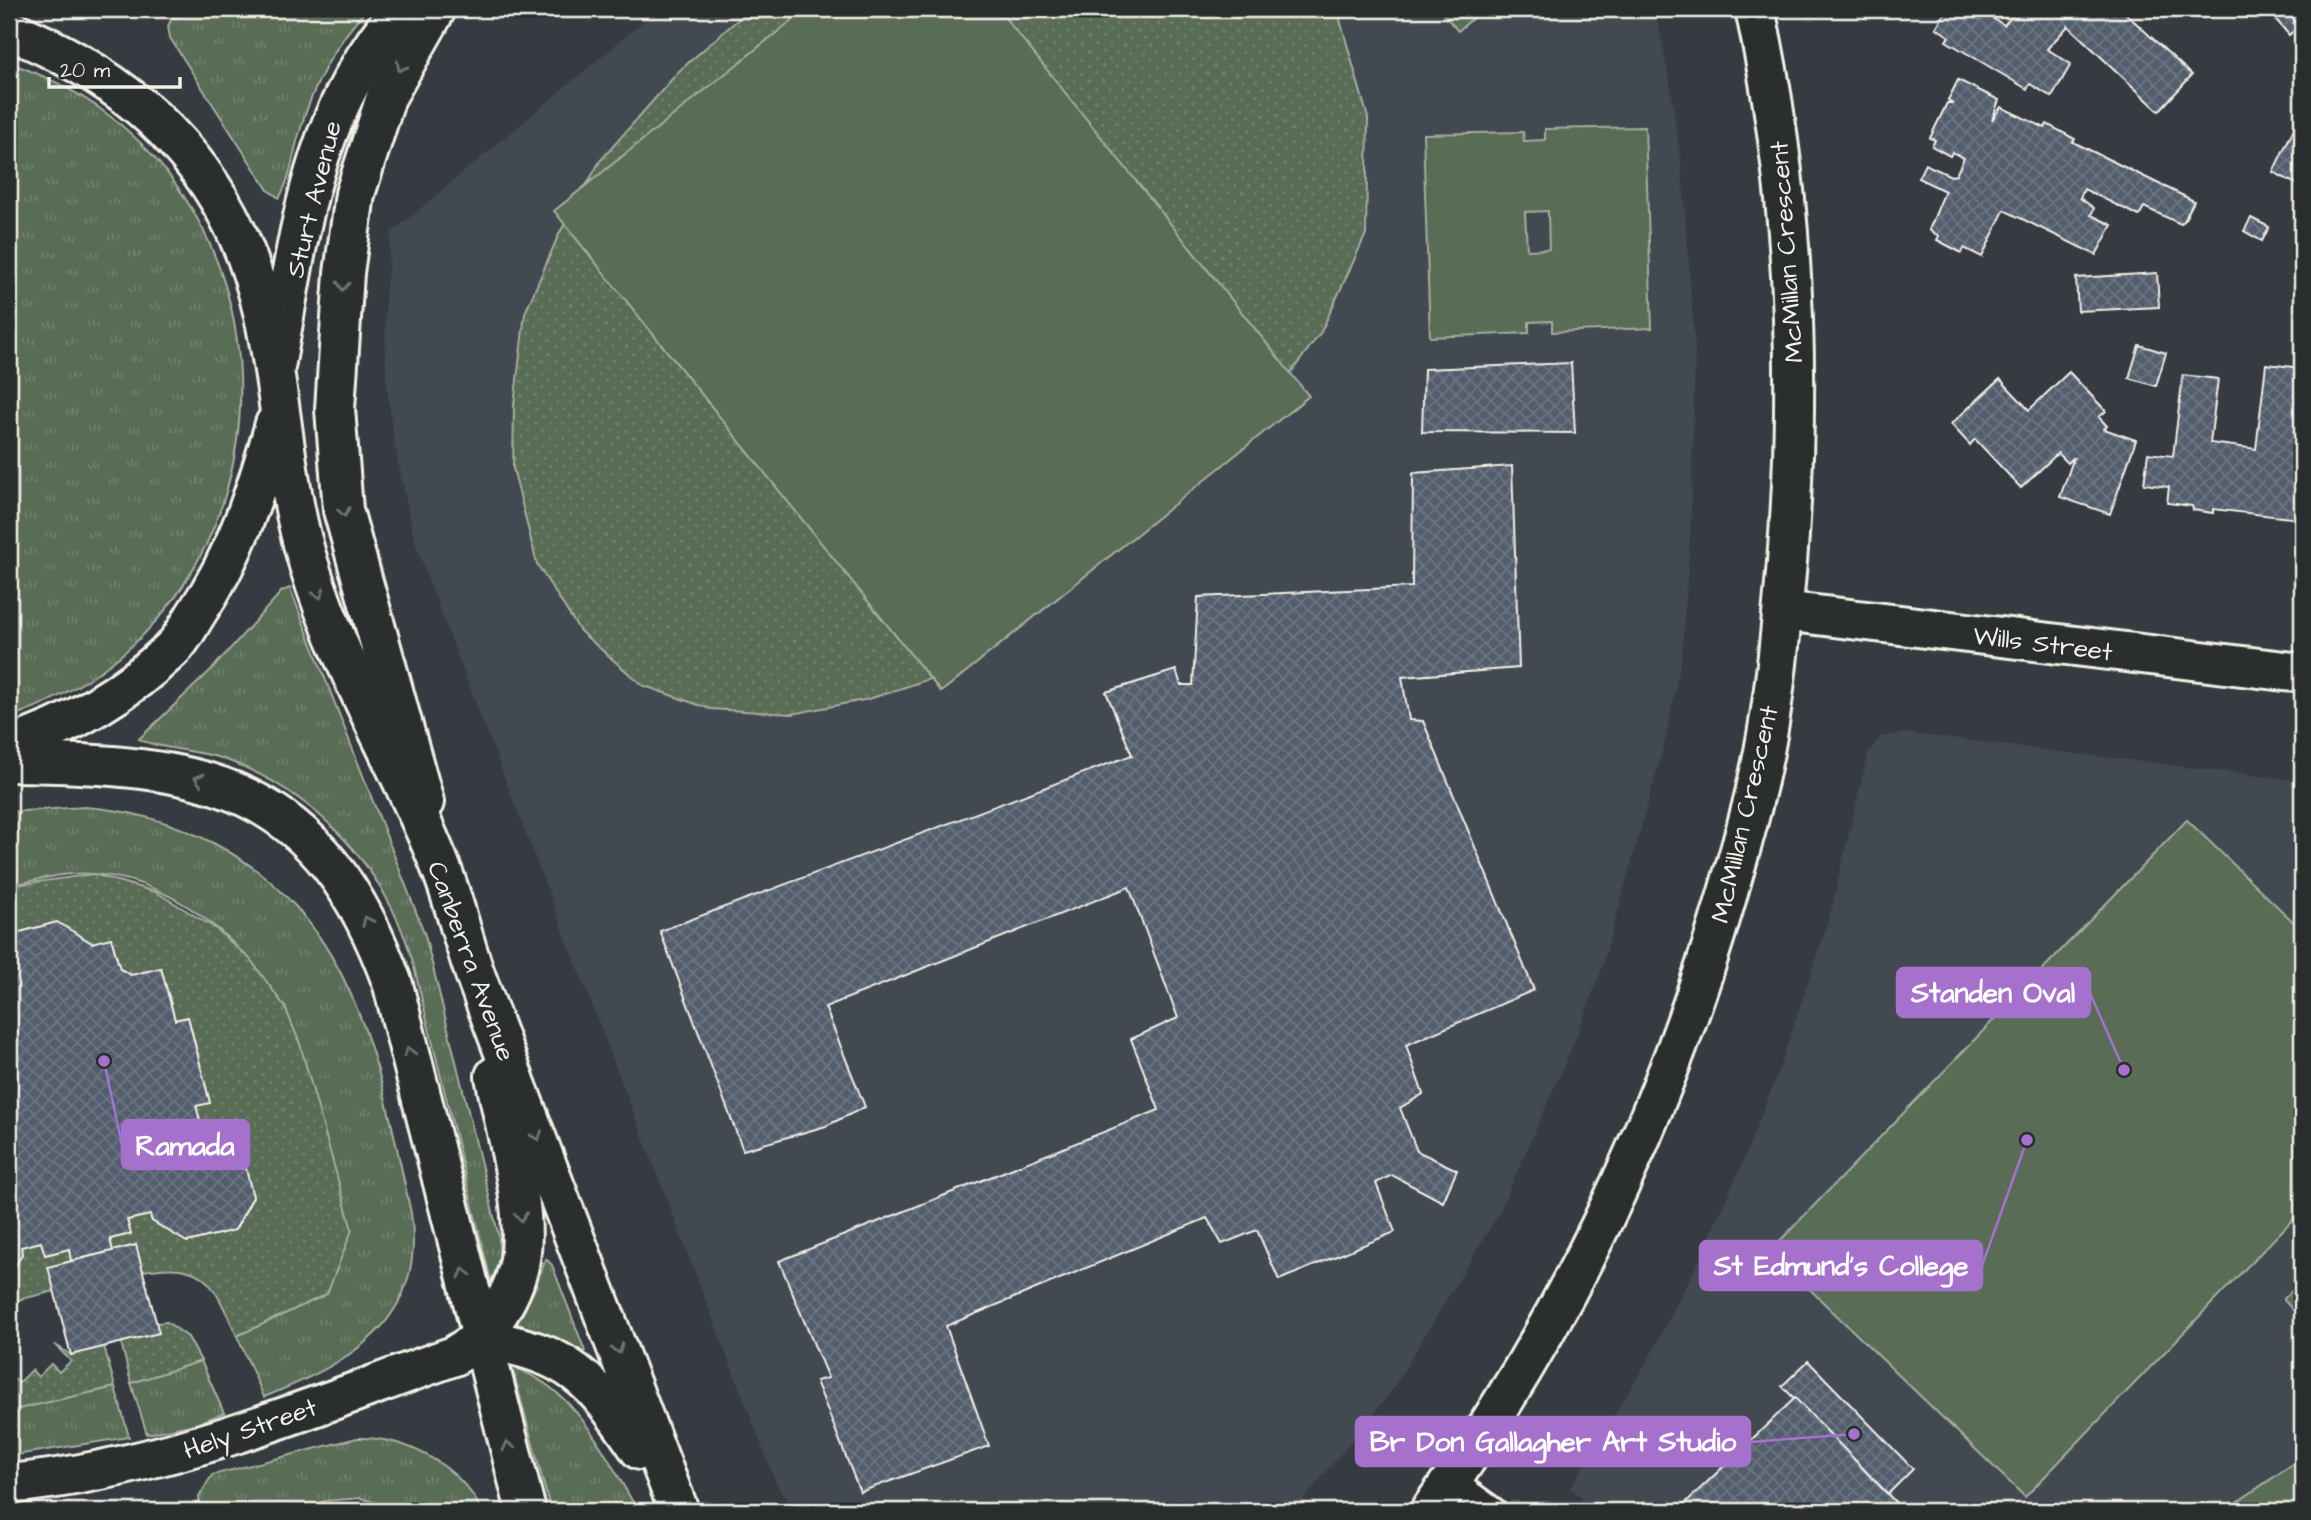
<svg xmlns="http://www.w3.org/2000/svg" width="2311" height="1520" font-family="'Architects Daughter',sans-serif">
  <defs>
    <pattern id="grass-tufts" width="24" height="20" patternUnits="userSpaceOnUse" patternTransform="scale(1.75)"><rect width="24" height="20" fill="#596c56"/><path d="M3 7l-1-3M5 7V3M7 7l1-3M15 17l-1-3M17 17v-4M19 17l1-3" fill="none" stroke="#71816e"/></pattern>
    <pattern id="park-dots" width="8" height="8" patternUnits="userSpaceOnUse" patternTransform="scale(1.75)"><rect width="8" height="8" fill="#596c56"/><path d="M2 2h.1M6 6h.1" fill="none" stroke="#71816e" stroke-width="1.8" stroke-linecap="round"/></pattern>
    <pattern id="building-cross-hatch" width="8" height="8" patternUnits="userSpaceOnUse" patternTransform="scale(1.75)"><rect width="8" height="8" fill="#525d6d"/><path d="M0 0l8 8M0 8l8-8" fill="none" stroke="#6c7582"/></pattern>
  </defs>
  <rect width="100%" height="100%" fill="#363b41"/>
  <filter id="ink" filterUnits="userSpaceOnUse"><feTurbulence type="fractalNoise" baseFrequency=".0143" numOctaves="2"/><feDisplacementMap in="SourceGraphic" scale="14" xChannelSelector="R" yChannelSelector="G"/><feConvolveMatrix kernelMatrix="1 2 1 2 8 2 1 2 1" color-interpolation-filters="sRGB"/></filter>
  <g filter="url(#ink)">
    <g fill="#424851">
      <polygon points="658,9 1655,9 1670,82 1682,169 1695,350 1691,520 1682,654 1666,738 1601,971 1574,1043 1498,1215 1389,1395 1294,1511 792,1511 776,1483 426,574 414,538 394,443 386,379 385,301 391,233"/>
      <polygon points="1905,733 2302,781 2302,1511 1574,1511 1583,1498 1570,1488 1649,1358 1699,1260 1743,1161 1780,1067 1829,918 1868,753 1881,737"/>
    </g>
    <g fill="url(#grass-tufts)" stroke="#a6ae9f" stroke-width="2">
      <path d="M194 9H367C335 44 313 85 300 131 293 152 291 179 279 198L268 190 170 38 168 26 172 18Z"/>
      <path d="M9 63C317 165 318 615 9 717Z"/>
      <path d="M290 588 425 935 499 1237V1264L491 1281 412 959C384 865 313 790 221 758 202 751 150 747 139 739L212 669 282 591Z"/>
      <path d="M84 807C132 810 173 822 215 844 357 918 380 1071 411 1213 427 1322 350 1362 264 1397L237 1336 327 1294 300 1044C267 961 188 882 94 874 66 871 36 880 9 886V812Z"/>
      <polygon points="546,1259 552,1265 585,1351 583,1355 515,1322 533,1293"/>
      <polygon points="201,1361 224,1413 195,1424 147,1434 131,1383"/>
      <path d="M512 1367C577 1388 606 1457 638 1511H551Z"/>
      <polygon points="115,1387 129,1437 9,1456 9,1411"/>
      <path d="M357 1438C406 1436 460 1466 482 1511H401L361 1498 325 1501 296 1511H200L199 1497 212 1475Z"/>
    </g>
    <g fill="url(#park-dots)" stroke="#a6ae9f" stroke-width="2">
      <polygon points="750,9 1337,9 1368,118 1366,234 1321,332 1250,428 941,675 869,699 792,714 710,709 642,685 580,631 537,564 513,468 514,405 525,313 559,234 600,161 679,71"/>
      <path d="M93 874 156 892 215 928 250 959 285 1007 300 1044 352 1230 327 1294 237 1336C213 1284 207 1260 143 1271L136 1245 113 1251 110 1239 131 1234 127 1220 150 1215 152 1221 187 1242 235 1230 253 1197 241 1149 208 1130 203 1131 196 1106 210 1102 188 1017 175 1020 161 968 131 975 120 969 111 938 92 943 57 922 9 935V886Z"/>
      <polygon points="41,1242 46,1255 69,1249 71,1261 49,1267 55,1291 9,1302 9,1277 22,1254 21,1247"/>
      <polygon points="167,1322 188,1337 201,1361 131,1383 121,1342 156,1323"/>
      <polygon points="54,1344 71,1355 104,1346 115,1387 9,1411 11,1375 19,1383 32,1370 38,1377 51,1364 59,1372 71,1361"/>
    </g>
    <g fill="#596c56" stroke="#a6ae9f" stroke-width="2" fill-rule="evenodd">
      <polygon points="806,9 998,9 1309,396 941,692 554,211"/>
      <polygon points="1439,9 1483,9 1458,31"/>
      <path d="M1645 127 1652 328 1552 332V321L1529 322V333L1430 337 1423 134 1523 132 1524 141 1545 140V129ZM1548 211 1549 249 1527 250 1525 212Z"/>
      <polygon points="2187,820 2302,930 2302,1210 2025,1497 1770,1251"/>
      <polygon points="2302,1282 2302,1320 2283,1299"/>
      <polygon points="2302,1458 2302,1511 2224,1511"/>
    </g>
    <g fill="url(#building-cross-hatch)" stroke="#f4f1e8" stroke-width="2">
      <polygon points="1947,9 1977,9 2004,25 2019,9 2121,9 2192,75 2159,111 2068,26 2047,49 2071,64 2052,97 2030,84 2027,89 1946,41 1949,36 1936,28"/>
      <polygon points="2267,9 2302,9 2302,24 2289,35"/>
      <polygon points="1958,80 1999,100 1992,120 2001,107 2045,128 2047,124 2075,139 2073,142 2194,201 2184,221 2181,224 2144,207 2139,216 2084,189 2080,198 2094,208 2091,215 2112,225 2096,255 2004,210 1982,257 1964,248 1962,253 1937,240 1939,236 1929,230 1945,191 1918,178 1925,164 1951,176 1956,175 1964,158 1952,152 1950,156 1932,146 1935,140 1930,138 1947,103 1952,103 1948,100"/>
      <polygon points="2298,120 2302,122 2302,187 2273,172"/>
      <polygon points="2251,218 2269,227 2262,241 2244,231"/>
      <polygon points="2157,273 2159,307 2078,311 2076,278"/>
      <polygon points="2139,345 2166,353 2156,386 2129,378"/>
      <polygon points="1571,363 1575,433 1422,432 1424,369"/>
      <polygon points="2266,364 2302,368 2295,442 2302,443 2299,519 2213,509 2213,513 2193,510 2192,506 2167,503 2169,487 2144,484 2148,453 2173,456 2183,375 2218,379 2210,443 2256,449"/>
      <polygon points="2069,372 2106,411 2099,417 2107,426 2104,429 2136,440 2110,514 2060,497 2074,457 2068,463 2058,453 2021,488 1975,439 1970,445 1951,424 2000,379 2029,410"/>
      <polygon points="1512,466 1519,668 1402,677 1409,720 1423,721 1534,990 1406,1045 1423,1094 1400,1108 1417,1151 1457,1170 1443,1202 1392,1175 1376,1183 1395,1232 1279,1280 1257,1230 1222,1244 1207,1218 946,1326 989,1446 860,1492 816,1381 828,1378 779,1261 1159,1110 1131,1039 1178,1018 1129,887 825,1007 865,1107 826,1126 743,1150 660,931 1132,755 1106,692 1176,670 1181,685 1193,685 1198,597 1412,587 1413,473"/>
      <polygon points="57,922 92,943 111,938 120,969 131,975 161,968 175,1020 188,1017 210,1103 196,1106 203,1131 208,1130 241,1149 253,1197 235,1230 187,1242 152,1221 150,1215 127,1220 131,1234 110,1239 113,1251 71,1261 69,1249 45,1255 41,1242 21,1247 22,1254 9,1277 9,935"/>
      <polygon points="136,1245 159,1333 71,1355 48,1267"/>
      <polygon points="1808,1361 1913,1469 1888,1494 1782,1386"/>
      <polygon points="1795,1398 1904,1511 1677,1511"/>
    </g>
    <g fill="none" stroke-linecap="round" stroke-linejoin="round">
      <defs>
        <polyline id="lane" points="1452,1481 1494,1511"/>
        <g id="street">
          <polyline points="1783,611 2302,673"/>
          <path d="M9 1484C166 1469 307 1408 454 1356L480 1339"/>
        </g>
        <g id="secondary">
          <path d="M275 367C300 233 309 117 401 9"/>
          <polyline points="424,802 343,510 335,409 344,273 355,194 386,97 436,9"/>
          <path d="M1430 1511C1563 1326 1660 1124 1724 906 1739 855 1754 804 1764 752 1776 689 1781 626 1787 562 1802 376 1795 192 1755 9"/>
        </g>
        <g id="highway">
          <path d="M9 30C102 67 180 125 228 215 286 324 273 450 309 565 342 673 403 769 443 873 457 910 465 949 479 985 544 1161 613 1336 679 1511"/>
          <path d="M9 746C70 726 125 694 172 649 182 640 189 625 196 614 236 555 256 492 275 424"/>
          <path d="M9 762C205 764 320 781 393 985L526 1511"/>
          <path d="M480 1339C495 1319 510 1298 517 1273 533 1221 505 1131 495 1076"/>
          <path d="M480 1339C570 1353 591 1377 640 1450"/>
        </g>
      </defs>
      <use href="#lane" stroke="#f4f1e8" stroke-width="30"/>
      <use href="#street" stroke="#f4f1e8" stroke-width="44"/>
      <use href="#secondary" stroke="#f4f1e8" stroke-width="44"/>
      <use href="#highway" stroke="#f4f1e8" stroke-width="44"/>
      <use href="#lane" stroke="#2a2d2e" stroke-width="24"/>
      <use href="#street" stroke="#2a2d2e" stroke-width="38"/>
      <use href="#secondary" stroke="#2a2d2e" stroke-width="38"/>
      <use href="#highway" stroke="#2a2d2e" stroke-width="38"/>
    </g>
    <defs><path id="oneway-chevron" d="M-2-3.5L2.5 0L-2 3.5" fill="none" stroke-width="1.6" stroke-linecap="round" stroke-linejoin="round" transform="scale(1.75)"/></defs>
    <g stroke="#71726f">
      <use href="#oneway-chevron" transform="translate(401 67) rotate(118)"/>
      <use href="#oneway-chevron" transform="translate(343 286) rotate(95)"/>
      <use href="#oneway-chevron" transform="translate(344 512) rotate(79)"/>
      <use href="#oneway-chevron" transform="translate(319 594) rotate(70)"/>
      <use href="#oneway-chevron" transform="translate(199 779) rotate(-164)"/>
      <use href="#oneway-chevron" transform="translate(367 921) rotate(-115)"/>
      <use href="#oneway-chevron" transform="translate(409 1052) rotate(-104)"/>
      <use href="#oneway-chevron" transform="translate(537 1136) rotate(69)"/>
      <use href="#oneway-chevron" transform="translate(521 1217) rotate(82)"/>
      <use href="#oneway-chevron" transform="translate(464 1273) rotate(-104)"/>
      <use href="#oneway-chevron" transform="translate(618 1349) rotate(69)"/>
      <use href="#oneway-chevron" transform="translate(508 1446) rotate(-104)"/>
    </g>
  </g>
  <g text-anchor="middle" stroke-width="5" stroke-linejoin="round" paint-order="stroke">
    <g font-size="26" fill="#f4f1e8" stroke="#2a2d2e">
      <text transform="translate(313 199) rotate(-76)" y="9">Sturt Avenue</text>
      <text transform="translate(1786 252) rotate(-94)" y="9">McMillan Crescent</text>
      <text transform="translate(2043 643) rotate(7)" y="9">Wills Street</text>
      <text transform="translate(1744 814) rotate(-77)" y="9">McMillan Crescent</text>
      <text transform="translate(472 961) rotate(70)" y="9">Canberra Avenue</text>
      <text transform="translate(250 1428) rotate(-19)" y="9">Hely Street</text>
    </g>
  </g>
  <path fill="none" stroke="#a571cd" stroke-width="2.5" d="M2124 1070L2090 993M104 1061L122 1145M2027 1140L1982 1266M1854 1434L1750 1442"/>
  <g fill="#a571cd" stroke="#2a2d2e" stroke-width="2.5">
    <circle cx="2124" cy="1070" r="7"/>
    <circle cx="104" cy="1061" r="7"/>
    <circle cx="2027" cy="1140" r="7"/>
    <circle cx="1854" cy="1434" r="7"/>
  </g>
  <g fill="#a571cd" stroke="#a571cd" stroke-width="2.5">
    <rect x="1897" y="968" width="193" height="49" rx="7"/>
    <rect x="122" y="1120" width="127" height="49" rx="7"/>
    <rect x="1700" y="1241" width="282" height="49" rx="7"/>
    <rect x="1356" y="1417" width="394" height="49" rx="7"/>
  </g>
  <g font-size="28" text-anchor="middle" font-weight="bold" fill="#fff">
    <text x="1993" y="1002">Standen Oval</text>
    <text x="185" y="1155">Ramada</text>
    <text x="1841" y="1275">St Edmund's College</text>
    <text x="1553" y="1451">Br Don Gallagher Art Studio</text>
  </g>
  <rect width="2311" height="1520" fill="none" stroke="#2a2d2e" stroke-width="35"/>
  <rect x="18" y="18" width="2276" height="1485" fill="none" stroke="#f4f1e8" stroke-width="2.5" filter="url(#ink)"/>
  <path d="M49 77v10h131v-10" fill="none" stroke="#f4f1e8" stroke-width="3.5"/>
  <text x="60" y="77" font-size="21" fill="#f4f1e8" stroke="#2a2d2e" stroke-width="5" paint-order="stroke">20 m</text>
</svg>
